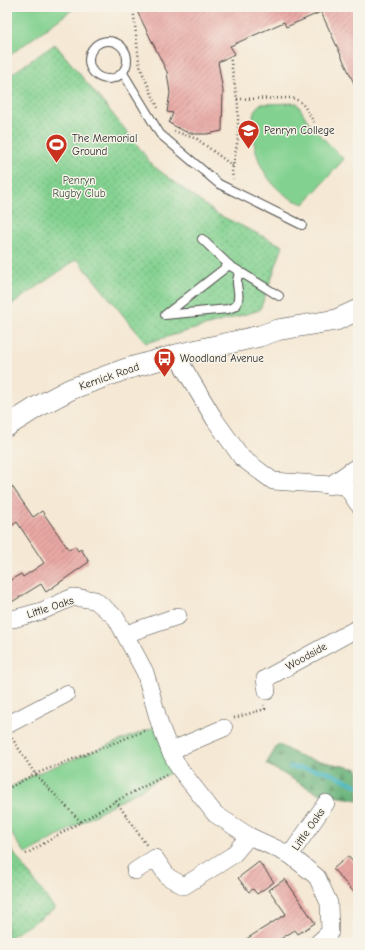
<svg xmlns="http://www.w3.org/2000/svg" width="365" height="950" font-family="'Comic Neue',sans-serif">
  <defs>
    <pattern id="forest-firs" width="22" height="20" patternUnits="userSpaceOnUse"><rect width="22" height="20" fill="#69b37a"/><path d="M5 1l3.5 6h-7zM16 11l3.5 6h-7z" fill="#579264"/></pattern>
    <pattern id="park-dots" width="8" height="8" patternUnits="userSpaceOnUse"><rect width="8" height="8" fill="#82d190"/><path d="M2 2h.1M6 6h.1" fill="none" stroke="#6baa76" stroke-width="1.8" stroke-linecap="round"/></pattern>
    <pattern id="building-hatch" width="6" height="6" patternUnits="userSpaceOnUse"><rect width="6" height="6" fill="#e9a8a4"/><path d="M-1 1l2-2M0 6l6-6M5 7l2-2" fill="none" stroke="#bd8986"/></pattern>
  </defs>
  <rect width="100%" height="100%" fill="#f7f3e8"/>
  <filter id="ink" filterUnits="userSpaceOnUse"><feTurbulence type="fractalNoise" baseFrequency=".025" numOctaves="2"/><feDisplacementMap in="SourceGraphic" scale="8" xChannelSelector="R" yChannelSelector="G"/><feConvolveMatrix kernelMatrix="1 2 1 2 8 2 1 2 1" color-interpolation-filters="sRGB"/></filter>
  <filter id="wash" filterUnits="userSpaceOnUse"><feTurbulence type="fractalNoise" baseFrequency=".012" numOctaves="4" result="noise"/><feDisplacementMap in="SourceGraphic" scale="16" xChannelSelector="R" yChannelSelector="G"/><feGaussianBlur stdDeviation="0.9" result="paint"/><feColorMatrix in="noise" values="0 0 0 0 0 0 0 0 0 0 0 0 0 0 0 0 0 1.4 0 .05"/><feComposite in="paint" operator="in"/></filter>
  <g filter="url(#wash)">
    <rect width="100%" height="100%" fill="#f5e8d4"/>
    <g fill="#82d190" stroke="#567e5e">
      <polygon points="7,7 76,7 7,57"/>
      <path d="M297 103 310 125 344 159 304 204C270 194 251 158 253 123 253 115 253 110 260 104Z"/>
      <polygon points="160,725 179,768 26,854 7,828 7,789 35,774"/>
    </g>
    <polygon fill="url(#forest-firs)" stroke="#4a6f52" points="278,744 301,757 358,769 358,800 317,793 266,764"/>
    <g fill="url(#park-dots)" stroke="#567e5e">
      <polygon points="55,44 129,134 152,165 217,214 283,246 260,310 146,343 77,259 7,308 7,77"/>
      <polygon points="7,844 55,909 7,939"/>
    </g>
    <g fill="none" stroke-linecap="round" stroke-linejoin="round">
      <polyline stroke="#46b5be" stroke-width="4.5" points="290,767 325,771 358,786"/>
    </g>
    <g id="blocks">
      <g fill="url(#building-hatch)">
        <polygon points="135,7 358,7 358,92 321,12 286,27 284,22 230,46 235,54 218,62 223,91 222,131 207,134 195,134 184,131 169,123 173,113 167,112 170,93 167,72"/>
        <polygon points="7,479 33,517 42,511 69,550 75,546 78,551 81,549 89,562 46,592 41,584 7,605 7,582 21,574 23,577 44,563 17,522 7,529"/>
        <polygon points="348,856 358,868 358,897 333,869"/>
        <polygon points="259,862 274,882 257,894 253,889 249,892 238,878"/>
        <polygon points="285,879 315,923 298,934 295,930 274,943 240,943 286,914 269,890"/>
      </g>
    </g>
  </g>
  <g filter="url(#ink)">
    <use href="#blocks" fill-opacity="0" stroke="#494744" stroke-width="1"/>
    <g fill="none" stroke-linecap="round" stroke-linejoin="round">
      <defs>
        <g id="service">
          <circle cx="108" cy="60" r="19"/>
          <polyline points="123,73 160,134 219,184 302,225"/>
          <polyline points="202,239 229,265"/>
          <path d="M240 272C232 285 243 292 236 306L228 309 165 315 229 265 279 296"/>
        </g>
        <g id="minor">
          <polyline points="176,355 215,420 242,458 273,481 346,486 358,504"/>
          <polyline points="329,486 358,466"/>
          <polyline points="7,618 13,619 42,611 73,597 95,600 116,618 145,672 160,725 170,751 179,768 215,814 249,836 290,855 317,877 329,903 330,932 318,943"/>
          <polyline points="126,634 178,616"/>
          <polyline points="267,691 265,679 358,628"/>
          <polyline points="7,725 66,694"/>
          <polyline points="170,751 224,728"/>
          <polyline points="290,855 326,803"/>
          <polyline points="135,871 155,858 168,877 184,886 233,855 249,836"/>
        </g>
        <polyline id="tertiary" points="7,426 37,407 71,389 126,369 176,355 260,336 277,330 336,320 358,310"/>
      </defs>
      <use href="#service" stroke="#494744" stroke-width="10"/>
      <use href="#minor" stroke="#494744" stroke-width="18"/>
      <use href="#tertiary" stroke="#494744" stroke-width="22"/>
      <g stroke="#494744" stroke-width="2.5" stroke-dasharray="1 3" stroke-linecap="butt">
        <polyline points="133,7 139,62 142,72 159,110"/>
        <polyline points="230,56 238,105 238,138 232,172 233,179"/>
        <path d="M237 99 291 98C304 100 307 112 314 122"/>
        <polyline points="174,131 197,139 233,166"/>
        <polyline points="234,718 265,709 264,705"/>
        <polyline points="12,738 35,774 81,822"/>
        <polyline points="7,789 35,774 147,730"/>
        <polyline points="116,801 147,846"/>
        <polyline points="26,854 116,801 166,775"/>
      </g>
      <use href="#service" stroke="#fff" stroke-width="8"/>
      <use href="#minor" stroke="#fff" stroke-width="17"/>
      <use href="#tertiary" stroke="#fff" stroke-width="21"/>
    </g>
  </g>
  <defs>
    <symbol id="school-pin" viewBox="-11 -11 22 30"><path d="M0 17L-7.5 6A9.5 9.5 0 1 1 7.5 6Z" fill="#c8321e" stroke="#f7f3e8"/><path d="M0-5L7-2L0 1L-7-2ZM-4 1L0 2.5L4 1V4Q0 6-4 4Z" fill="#fff"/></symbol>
    <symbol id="stadium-pin" viewBox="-11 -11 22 30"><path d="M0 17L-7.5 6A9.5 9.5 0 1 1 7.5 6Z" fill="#c8321e" stroke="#f7f3e8"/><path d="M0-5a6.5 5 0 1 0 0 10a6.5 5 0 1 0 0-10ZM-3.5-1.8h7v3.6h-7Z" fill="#fff"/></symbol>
    <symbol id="bus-pin" viewBox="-11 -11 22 30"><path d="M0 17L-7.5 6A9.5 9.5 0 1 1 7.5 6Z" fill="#c8321e" stroke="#f7f3e8"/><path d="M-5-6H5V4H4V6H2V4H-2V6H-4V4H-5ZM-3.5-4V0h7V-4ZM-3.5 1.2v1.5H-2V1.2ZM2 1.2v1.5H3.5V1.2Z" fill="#fff"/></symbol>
  </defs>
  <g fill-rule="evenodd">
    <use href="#school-pin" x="236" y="118" width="25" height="34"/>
    <use href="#stadium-pin" x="44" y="132" width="25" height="34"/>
    <use href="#bus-pin" x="152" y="346" width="25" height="34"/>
  </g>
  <g text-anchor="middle" stroke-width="3" stroke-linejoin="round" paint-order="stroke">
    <g font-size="11" fill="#2b2b2b" stroke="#f7f3e8" text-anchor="start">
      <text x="264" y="134">Penryn College</text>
      <text x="72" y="142">The Memorial<tspan x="72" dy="13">Ground</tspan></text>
      <text x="180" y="362">Woodland Avenue</text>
    </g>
    <g font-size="11" fill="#415444" stroke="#f7f3e8">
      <text x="79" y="184">Penryn<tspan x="79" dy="13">Rugby Club</tspan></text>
    </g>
    <g font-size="11" fill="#2b2b2b" stroke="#f7f3e8">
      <text transform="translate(109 376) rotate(-19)" y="4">Kernick Road</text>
      <text transform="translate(50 607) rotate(-18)" y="4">Little Oaks</text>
      <text transform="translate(306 656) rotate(-29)" y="4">Woodside</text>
      <text transform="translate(308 829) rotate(-55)" y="4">Little Oaks</text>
    </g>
  </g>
  <rect width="365" height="950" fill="none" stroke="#f7f3e8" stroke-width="24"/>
</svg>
